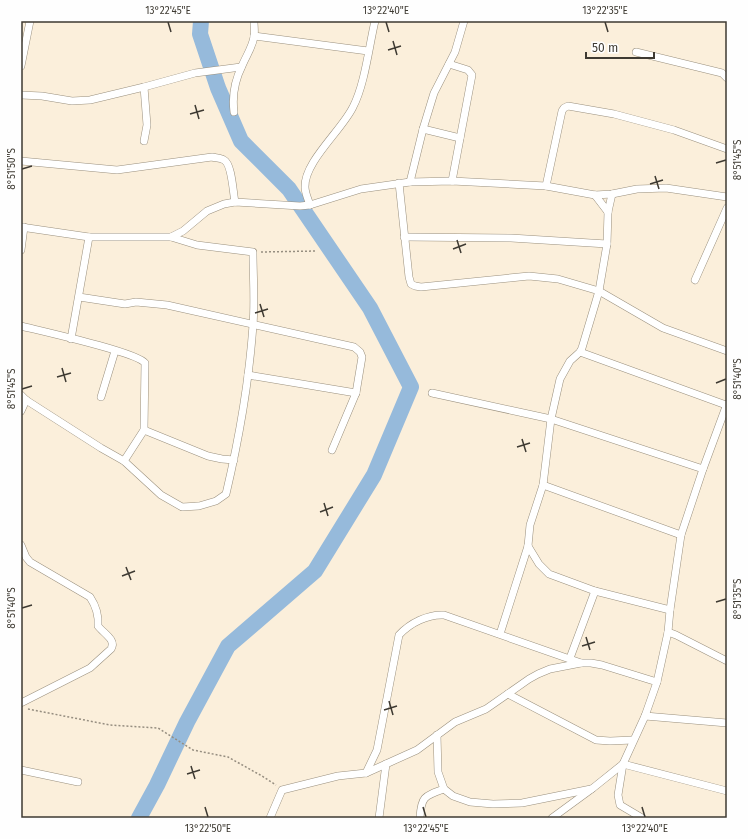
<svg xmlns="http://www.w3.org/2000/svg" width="748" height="839" font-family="'Fira Sans',sans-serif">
  <rect width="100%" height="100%" fill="#fbefdb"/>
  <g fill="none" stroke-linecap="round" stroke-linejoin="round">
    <polyline stroke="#96badb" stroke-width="16" points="139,818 157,785 187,722 228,646 315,571 374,475 411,387 370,308 289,189 241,141 218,88 200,34 201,21"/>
    <defs>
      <g id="street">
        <polyline points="254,36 368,51"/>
        <polyline points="636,52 722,73 727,78"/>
        <polyline points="449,64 468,70 472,75 452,181"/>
        <polyline points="21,66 30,21"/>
        <polyline points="21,95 42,96 72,101 90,100 144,87 195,73 241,67"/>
        <path d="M234 112C232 96 235 80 242 66 246 56 252 48 254 37 255 32 254 26 254 21"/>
        <polyline points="423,129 460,138"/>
        <polyline points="144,141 147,125 144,87"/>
        <path d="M21 161 117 170 212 157C216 158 221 158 224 160 232 164 233 193 235 202"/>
        <polyline points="410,182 423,129 434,93 455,52 464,21"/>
        <polyline points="399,183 409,277 411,284 415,286 421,287 529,276 558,279 599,291 663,328 727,351"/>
        <polyline points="546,186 562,111 564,108 568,106 614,114 674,130 727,149"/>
        <polyline points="595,195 608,212"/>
        <path d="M310 205C308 199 305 193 305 187 304 162 342 130 353 107 365 84 369 46 375 21"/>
        <polyline points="21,227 89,237 171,237 183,231 207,211 224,204 235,202 300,206 310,205 361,189 410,182 452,181 546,186 595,195 612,194 637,189 666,188 727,197"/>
        <polyline points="404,237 511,238 607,244"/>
        <polyline points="21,250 24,227"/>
        <polyline points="695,280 727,208"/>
        <polyline points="79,297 125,304 136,302 167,305 354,347 360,352 362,357 356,393 332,450"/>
        <path d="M21 326C41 331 136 352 145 363L144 430 124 461"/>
        <polyline points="71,339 89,237"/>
        <polyline points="580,352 726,405"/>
        <polyline points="248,375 356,393"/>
        <polyline points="432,393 551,419 703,469"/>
        <path d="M21 395 26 400 101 448 124 461 161 495 182 507 199 506 216 501 226 494C239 439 249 382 253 325 255 301 253 276 253 252L197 245 171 237"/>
        <polyline points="101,397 115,351"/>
        <polyline points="21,411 26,400"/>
        <polyline points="144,430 208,456 222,459 234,460"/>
        <polyline points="543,485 681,535"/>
        <path d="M21 545 26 557 30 562 90 597C96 606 99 614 98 626 103 633 117 640 111 649L90 668 21 703"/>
        <polyline points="528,546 539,564 549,574 595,591 670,610"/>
        <polyline points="668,632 676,635 727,661"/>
        <polyline points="500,634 528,546 530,525 543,485 551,419 560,379 570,361 580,352 582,348 599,291 607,244 608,212 612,194"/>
        <polyline points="570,658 595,591"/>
        <polyline points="508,694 596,740 610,741 633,740"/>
        <polyline points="645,716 727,723"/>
        <polyline points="437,735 438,772 444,789 453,796 470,802 493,804 522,803 591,789"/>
        <polyline points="21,770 78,782"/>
        <path d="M366 773 377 750 399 635C410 623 428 614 444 615L581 663"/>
        <polyline points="270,818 282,790 338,776 366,773 386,764 417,750 455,722 486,709 529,679 538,674 550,669 581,663 591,663 602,665 657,682"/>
        <polyline points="379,818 386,764"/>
        <path d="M420 818C421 797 424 796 444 789"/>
        <polyline points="552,818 593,788 623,764 645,716 657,682 668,632 670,610 681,535 703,469 727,404"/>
        <polyline points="642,818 620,805 618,795 623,764 727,791"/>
      </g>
    </defs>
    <use href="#street" stroke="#9a907e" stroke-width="8"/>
    <g stroke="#968e80" stroke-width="1.5" stroke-dasharray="2 2" stroke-linecap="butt">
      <polyline points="261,252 317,251"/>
      <polyline points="28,709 110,725 158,728 193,750 228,757 262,776 276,785"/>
    </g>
    <use href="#street" stroke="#fff" stroke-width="7"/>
  </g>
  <path fill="none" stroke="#3e3a32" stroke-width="1.5" d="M168 22 171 32M386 22 389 32M605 22 608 32M393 41 397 55M388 50 401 46M195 105 199 119M190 114 204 110M716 163 726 160M22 169 32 166M655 176 659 189M650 184 663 180M457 240 461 253M453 249 466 244M260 304 264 317M255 313 268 309M62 368 66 382M57 377 71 373M716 383 726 379M22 389 32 386M522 439 526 452M517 447 530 443M324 503 328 516M320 512 333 507M126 567 131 580M122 576 135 571M716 602 726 599M22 608 32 605M586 637 590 650M582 646 595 642M389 701 393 715M384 710 397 706M191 766 195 779M187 774 200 770M205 807 208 817M423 807 426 817M642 807 645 817"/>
  <rect width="748" height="839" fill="none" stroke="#fefefe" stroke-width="44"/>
  <path d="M586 52v6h68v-6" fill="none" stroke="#3e3a32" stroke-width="2"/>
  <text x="592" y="52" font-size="12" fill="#3e3a32" stroke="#fefefe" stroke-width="3" paint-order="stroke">50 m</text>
  <rect x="22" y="22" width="704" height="795" fill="none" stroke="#3e3a32" stroke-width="1.5"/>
  <g font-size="10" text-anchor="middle" fill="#3e3a32">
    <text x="168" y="14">13°22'45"E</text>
    <text x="386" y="14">13°22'40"E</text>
    <text x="605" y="14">13°22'35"E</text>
    <text transform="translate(737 160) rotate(-90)" y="4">8°51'45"S</text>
    <text transform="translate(11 169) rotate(-90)" y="4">8°51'50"S</text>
    <text transform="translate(737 379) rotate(-90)" y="4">8°51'40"S</text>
    <text transform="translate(11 389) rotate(-90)" y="4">8°51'45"S</text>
    <text transform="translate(737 599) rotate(-90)" y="4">8°51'35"S</text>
    <text transform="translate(11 608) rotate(-90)" y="4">8°51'40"S</text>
    <text x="208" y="832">13°22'50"E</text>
    <text x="426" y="832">13°22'45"E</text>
    <text x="645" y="832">13°22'40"E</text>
  </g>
</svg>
